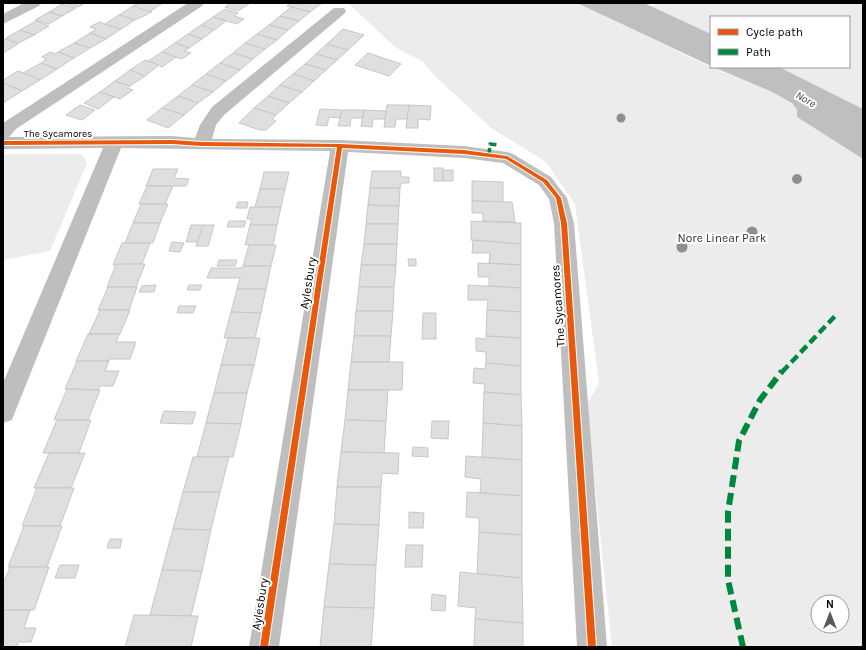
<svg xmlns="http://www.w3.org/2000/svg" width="866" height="650" font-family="Karla,sans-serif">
  <rect width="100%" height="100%" fill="#fff"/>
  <g fill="#ececec" fill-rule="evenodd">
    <path d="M348 3H577L711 67 772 92 792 103 797 110V117L863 159V647H612L590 439 588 403 599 383 575 204 546 162 491 128 437 78 423 62 395 47ZM818 602H842V626H818Z"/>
    <polygon points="663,3 863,3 863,109 779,67 849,67 849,17 711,17 711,34 650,6"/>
    <polygon points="3,154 82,154 87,163 50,251 3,260"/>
  </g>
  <g fill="#bfbfbf">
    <polygon points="577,3 644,3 711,34 711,66"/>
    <polygon points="713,67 779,67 863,109 863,159 797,117 797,110 792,103 772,92"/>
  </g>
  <g fill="#dfdfdf" stroke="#c7c7c7">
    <polygon points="65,3 85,3 78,7"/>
    <polygon points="139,3 163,3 149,12 133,6"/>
    <polygon points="231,3 247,3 249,4 238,11 225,7"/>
    <polygon points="291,3 295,4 322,3 310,12 287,6"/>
    <polygon points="62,4 76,8 62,16 49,12"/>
    <polygon points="133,6 141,9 152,12 135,20 119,15"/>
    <polygon points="291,7 310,12 299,21 280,16"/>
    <polygon points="225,9 238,13 234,16 244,19 237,24 213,17"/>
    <polygon points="49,12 62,16 49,24 35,20"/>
    <polygon points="119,15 135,20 121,29 105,24"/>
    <polygon points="280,16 299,21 288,30 269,25"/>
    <polygon points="213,17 226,21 214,30 201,25"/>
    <polygon points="36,21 49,26 34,35 20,30"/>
    <polygon points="99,22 113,27 121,29 106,39 90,33 96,29 90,27"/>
    <polygon points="201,25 214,30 202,39 188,34"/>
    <polygon points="269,25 288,30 277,40 257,34"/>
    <polygon points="343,29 364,35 348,50 327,44"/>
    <polygon points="20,30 34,35 19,43 6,38"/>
    <polygon points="90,33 106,39 90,48 74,43"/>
    <polygon points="188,34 202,39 189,48 175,43"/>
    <polygon points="257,34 277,40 265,49 245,43"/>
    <polygon points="5,39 18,44 3,53 3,40"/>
    <polygon points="74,43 90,48 74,58 58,52"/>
    <polygon points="175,43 189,48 184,51 191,53 182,59 162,52"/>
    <polygon points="245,43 265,49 253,59 233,53"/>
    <polygon points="327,44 348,50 337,60 316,54"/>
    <polygon points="50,52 55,54 58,52 74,58 57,69 41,63 47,59 42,57"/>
    <polygon points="162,52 176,57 162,67 148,61"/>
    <polygon points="233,53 253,59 240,70 220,63"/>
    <polygon points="368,53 401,64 389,76 355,65"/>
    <polygon points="316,54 337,60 326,70 305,64"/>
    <polygon points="145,60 159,65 145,76 130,70"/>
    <polygon points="41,63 57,69 40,80 23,73"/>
    <polygon points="220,63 240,70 226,81 206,74"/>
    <polygon points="305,64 326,70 314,81 293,74"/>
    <polygon points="130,70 145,76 130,86 115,81"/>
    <polygon points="18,71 32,76 40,80 22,91 3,83 3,80"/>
    <polygon points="206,74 226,81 213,92 192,85"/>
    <polygon points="293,74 314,81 302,92 280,85"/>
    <polygon points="115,81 130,86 127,88 133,90 120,99 100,92"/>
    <polygon points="5,84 22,91 3,103 3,85"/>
    <polygon points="192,85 213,92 198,103 178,96"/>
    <polygon points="280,85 302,92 289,103 268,96"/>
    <polygon points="100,92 114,97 98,109 84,103"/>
    <polygon points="178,96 198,103 184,115 162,108"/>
    <polygon points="268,96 289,103 276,115 254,108"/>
    <polygon points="80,105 95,110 82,120 66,115"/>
    <polygon points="387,105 409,105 407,119 396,119 395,127 384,127"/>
    <polygon points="409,105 431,106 430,120 418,119 418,128 406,128"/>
    <polygon points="162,108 184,115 168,128 147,120"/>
    <polygon points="254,108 276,115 272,119 276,121 266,130 260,130 239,123"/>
    <polygon points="320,109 342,110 340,118 329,117 327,126 316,125"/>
    <polygon points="342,110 364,110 362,118 351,118 350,126 338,126"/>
    <polygon points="364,110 386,111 385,119 373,119 372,127 361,126"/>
    <rect x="434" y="168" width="9" height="13"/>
    <polygon points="153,169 178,169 174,178 189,179 186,186 146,186"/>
    <rect x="443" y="170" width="10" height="11"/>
    <polygon points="372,171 401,171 401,177 409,177 409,183 401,183 400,188 370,188"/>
    <polygon points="264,172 289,172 285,189 260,189"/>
    <polygon points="472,181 503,182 503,202 472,201"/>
    <polygon points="147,186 173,186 165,204 139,204"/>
    <polygon points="370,188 400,188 399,206 368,205"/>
    <polygon points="260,189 285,189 281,207 255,207"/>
    <polygon points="472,201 512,202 515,222 483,221 483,213 472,213"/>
    <polygon points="238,202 248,202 247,208 236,208"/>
    <polygon points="141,204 168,204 160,223 133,223"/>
    <polygon points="368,205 399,206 398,224 366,224"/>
    <polygon points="250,207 281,207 277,225 250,225 252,219 247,219"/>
    <polygon points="229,221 246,221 244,227 227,227"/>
    <polygon points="471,221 521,223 521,244 471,240"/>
    <polygon points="133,223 160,223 153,243 125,243"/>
    <polygon points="366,224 398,224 397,244 364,244"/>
    <polygon points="191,225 203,225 198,242 186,242"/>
    <polygon points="203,225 214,225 208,246 196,246"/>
    <polygon points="250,225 277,225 273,245 245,245"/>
    <polygon points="473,240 521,244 521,265 489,263 490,253 472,253"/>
    <polygon points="172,242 184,243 180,252 169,251"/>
    <polygon points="122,243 150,243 142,264 113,265"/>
    <polygon points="364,244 397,244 396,265 361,265"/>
    <polygon points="249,245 276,245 271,266 243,266"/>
    <polygon points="408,259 416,259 416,266 409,266"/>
    <polygon points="219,260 237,260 235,266 217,266"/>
    <polygon points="478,263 521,265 521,288 489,286 489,277 478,277"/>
    <polygon points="116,264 145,264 136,287 107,287"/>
    <polygon points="361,265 396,265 394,287 359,287"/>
    <polygon points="243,266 271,266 266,289 237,289 240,278 207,278 211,268 242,268"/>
    <polygon points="156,285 154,292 139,292 142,286"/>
    <polygon points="189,285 202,285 200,290 187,290"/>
    <polygon points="468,285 521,288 521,312 487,310 488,300 468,300"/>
    <polygon points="108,287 137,287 129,310 98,310"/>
    <polygon points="359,287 394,287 393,311 356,311"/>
    <polygon points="237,289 266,289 261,313 231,312"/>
    <polygon points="179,306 196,306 193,313 177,313"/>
    <polygon points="100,310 130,310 120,334 89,334"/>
    <polygon points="487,310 521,312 521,338 486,336"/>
    <polygon points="356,311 393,311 391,336 354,336"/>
    <polygon points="231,312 261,313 255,338 224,338"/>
    <polygon points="423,313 436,313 436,339 422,339"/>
    <polygon points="88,334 119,334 116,342 136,342 130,359 109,359 109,361 76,361"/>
    <polygon points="354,336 391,336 389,362 351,362"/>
    <polygon points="486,336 521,338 521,366 486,363 486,352 476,351 476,338 486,339"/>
    <polygon points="228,338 260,338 254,365 221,365"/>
    <polygon points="77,361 109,361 105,371 119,371 113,386 100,386 98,390 65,389"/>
    <polygon points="351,362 403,362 402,390 348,390"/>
    <polygon points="486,363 521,366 521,395 484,392 485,384 473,383 474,368 485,369"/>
    <polygon points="221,365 254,365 247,393 214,393"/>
    <polygon points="67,389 100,390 88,420 54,420"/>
    <polygon points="348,390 388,390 386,421 345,420"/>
    <polygon points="484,392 521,395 522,426 483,423"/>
    <polygon points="214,393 247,393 241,424 206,423"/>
    <polygon points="164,411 196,412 192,424 160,423"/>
    <polygon points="57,420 91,420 79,453 43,453"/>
    <polygon points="345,420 386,421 384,453 341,452"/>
    <polygon points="432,421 449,421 448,439 431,438"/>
    <polygon points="206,423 241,424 233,457 197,457"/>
    <polygon points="483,423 522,426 522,460 482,457"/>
    <polygon points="413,447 428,448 428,457 412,456"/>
    <polygon points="341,452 399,453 398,474 382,473 381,487 337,487"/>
    <polygon points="49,453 85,453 71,488 34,488"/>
    <polygon points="466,456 522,460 522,496 480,493 481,479 465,477"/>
    <polygon points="193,457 229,457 220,492 183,492"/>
    <polygon points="337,487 381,487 379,525 334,524"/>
    <polygon points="37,488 74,488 60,526 22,526"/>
    <polygon points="183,492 220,492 211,530 173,529"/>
    <polygon points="467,492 522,496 522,535 479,532 479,518 466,517"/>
    <polygon points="409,512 424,513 423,528 409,528"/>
    <polygon points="334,524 379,525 376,565 329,564"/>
    <polygon points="24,526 62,526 47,567 8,567"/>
    <polygon points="173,529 211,530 202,571 162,570"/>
    <polygon points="479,532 522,535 522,578 477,574"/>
    <polygon points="110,539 122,539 120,548 107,548"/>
    <polygon points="406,545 423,545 422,567 405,567"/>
    <polygon points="329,564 376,565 374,608 324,607"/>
    <polygon points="60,565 79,565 75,578 55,578"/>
    <polygon points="10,567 49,567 34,610 3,610 3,584"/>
    <polygon points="162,570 202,571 191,616 150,615"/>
    <polygon points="460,572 522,578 523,623 475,619 476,608 458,606"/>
    <polygon points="432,594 446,596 445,611 431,610"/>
    <polygon points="324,607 374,608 371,647 320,647"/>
    <polygon points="3,610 30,610 24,628 36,628 31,642 18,642 17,647 3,647"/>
    <polygon points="134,615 198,616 191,647 125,647"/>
    <polygon points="475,619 523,623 523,647 474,647"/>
  </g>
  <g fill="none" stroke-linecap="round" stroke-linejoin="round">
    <g fill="#bebebe" fill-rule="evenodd">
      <polygon points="24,3 41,3 39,6 3,24 3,14"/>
      <polygon points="188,3 204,3 202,6 16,129 9,137 172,136 195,138 200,125 212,107 334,8 344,8 346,11 344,14 224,115 216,125 212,139 340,140 464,146 507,152 513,154 551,177 567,198 574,223 607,647 577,647 554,223 549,199 539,185 503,163 464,158 348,152 279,647 249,647 330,151 121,148 15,412 12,420 3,423 3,383 103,148 3,149 3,123"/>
    </g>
    <polyline stroke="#00873e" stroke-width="3.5" stroke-dasharray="7 3.5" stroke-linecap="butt" points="489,155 490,144 498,145"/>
    <polyline stroke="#00873e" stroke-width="4.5" stroke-dasharray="9 4.5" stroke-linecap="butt" points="782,372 837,314"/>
    <polyline stroke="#00873e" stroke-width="6" stroke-dasharray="12 6" stroke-linecap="butt" points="743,647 728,580 728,512 739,441 760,400 782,371"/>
    <defs>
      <polygon id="cycleway" points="172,140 202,142 340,144 464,150 507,156 547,180 561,198 567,223 596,647 588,647 561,223 556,198 543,182 506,159 464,154 342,148 268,647 260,647 337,147 202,146 172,144 3,145 3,141"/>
    </defs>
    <use href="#cycleway" stroke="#fff" stroke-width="2"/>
    <use href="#cycleway" fill="#e8590c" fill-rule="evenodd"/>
  </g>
  <g fill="#8f8f8f">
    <circle cx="621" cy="118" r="4.5"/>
    <circle cx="797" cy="179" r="5"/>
    <circle cx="752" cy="232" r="5.5"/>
    <circle cx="682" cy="247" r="5.5"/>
  </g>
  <g text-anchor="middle" stroke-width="4" stroke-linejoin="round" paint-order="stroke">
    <g font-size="10" fill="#000" stroke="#fff">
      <text x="58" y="137">The Sycamores</text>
    </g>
    <g font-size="11" font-style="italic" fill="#444" stroke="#fff">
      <text transform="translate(806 99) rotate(30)" y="4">Nore</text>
    </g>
    <g font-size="12" fill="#333" stroke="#fff">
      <text x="722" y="242">Nore Linear Park</text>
    </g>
    <g font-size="12" fill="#000" stroke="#fff">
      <text transform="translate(308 283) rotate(-81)" y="4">Aylesbury</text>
      <text transform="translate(558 306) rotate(-94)" y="4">The Sycamores</text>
      <text transform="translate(260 604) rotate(-81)" y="4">Aylesbury</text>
    </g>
  </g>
  <rect width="866" height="650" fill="none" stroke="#000000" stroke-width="8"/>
  <rect x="710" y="16" width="140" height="52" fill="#ffffff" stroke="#999999"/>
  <rect x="718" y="29" width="20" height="6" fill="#e8590c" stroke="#999999"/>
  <text x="746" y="36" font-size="12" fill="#000000">Cycle path</text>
  <rect x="718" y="49" width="20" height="6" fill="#00873e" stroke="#999999"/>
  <text x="746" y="56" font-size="12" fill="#000000">Path</text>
  <g transform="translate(830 614)"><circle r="19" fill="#ffffff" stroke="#999999"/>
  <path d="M0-3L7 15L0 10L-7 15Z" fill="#595959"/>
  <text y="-6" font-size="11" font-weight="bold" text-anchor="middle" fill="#000000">N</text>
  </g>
</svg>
